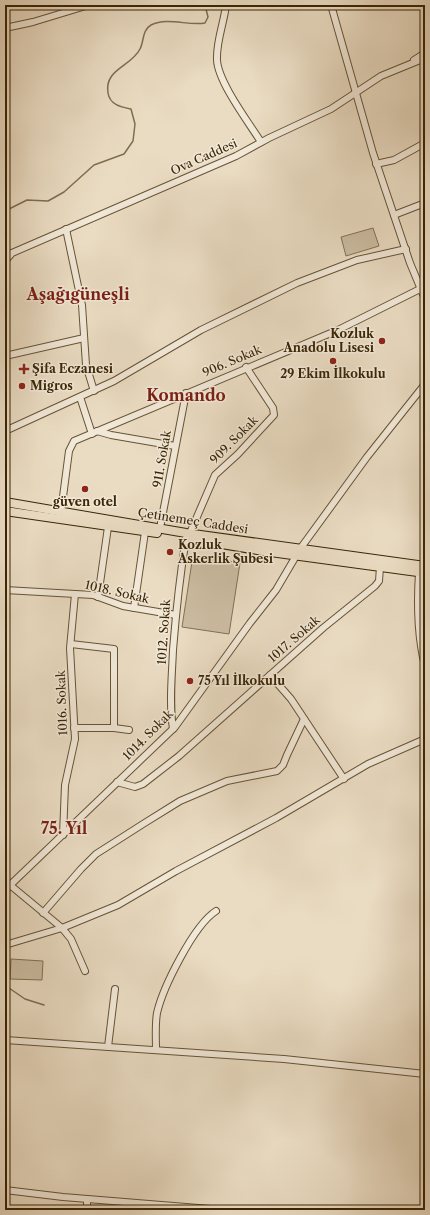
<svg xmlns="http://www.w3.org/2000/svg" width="430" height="1215" font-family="'Libre Caslon Text',serif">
  <rect width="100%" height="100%" fill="#eadcc3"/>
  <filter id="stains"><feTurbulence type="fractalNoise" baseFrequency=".005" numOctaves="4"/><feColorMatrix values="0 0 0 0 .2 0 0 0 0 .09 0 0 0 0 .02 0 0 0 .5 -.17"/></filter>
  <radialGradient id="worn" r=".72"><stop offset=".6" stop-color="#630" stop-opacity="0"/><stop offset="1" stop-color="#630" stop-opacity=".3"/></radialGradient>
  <g fill="#ccbda3" stroke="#837154">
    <polygon points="373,228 379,246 346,256 341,237"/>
    <polygon points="193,555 240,563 229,634 182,627"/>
    <polygon points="11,959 43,961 42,980 10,979"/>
  </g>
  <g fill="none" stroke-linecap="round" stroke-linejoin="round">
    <g stroke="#806e50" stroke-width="1.5">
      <path d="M5 211 27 200 48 201 64 192 94 165 124 154 133 141 135 124 131 109C121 107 110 105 108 93 104 69 131 67 140 49 144 42 142 30 151 25 168 17 188 26 205 23L208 17 205 5"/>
      <polyline points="6,986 25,999 44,1005"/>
    </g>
    <defs>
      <g id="minor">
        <path d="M226 5C224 23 216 42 217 60 218 82 249 123 261 142"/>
        <polyline points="331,5 373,153 410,263 425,299"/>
        <polyline points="5,28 33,22 89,5"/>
        <polyline points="414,60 425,53"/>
        <polyline points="376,164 394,160 425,143"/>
        <polyline points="394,215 425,203"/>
        <polyline points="66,229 82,305 86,365 94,391"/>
        <polyline points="5,261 12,253 236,156 269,138 331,109 381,76 425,58"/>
        <polyline points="5,356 84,338"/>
        <polyline points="80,397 92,434"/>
        <polyline points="5,431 114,381 201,330 297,283 357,260 406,249"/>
        <polyline points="97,431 111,435 175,446"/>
        <polyline points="61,512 69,451 74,441 338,330 420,289"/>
        <polyline points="160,528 186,393"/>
        <polyline points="190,533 215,475 238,454 274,415 273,408 246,367"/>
        <polyline points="300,549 367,457 425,384"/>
        <path d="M419 573C417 604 417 635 425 666"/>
        <polyline points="5,590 93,595 123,606 176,615"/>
        <polyline points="98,597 108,527"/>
        <polyline points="134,608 145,532"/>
        <polyline points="71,644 114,649 114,728"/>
        <polyline points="270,675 291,699 344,779"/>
        <polyline points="74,728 114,728 129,730"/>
        <path d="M173 729C169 703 172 676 173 650 176 612 180 575 186 538"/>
        <polyline points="117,782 135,787 143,784 179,756 323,628 375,586 379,581 380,567"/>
        <polyline points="63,835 65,785 75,739 70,648 75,594"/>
        <polyline points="10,885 62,928 71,939 85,971"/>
        <polyline points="5,890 175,727 250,623 276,590 296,556"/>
        <polyline points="43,913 81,869 96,854 143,824 180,801 227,781 277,771 283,765 287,755 304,719"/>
        <polyline points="5,945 62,928 118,905 176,871 276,818 368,764 425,739"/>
        <polyline points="5,1040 284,1059 425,1074"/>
        <polyline points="108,1047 115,989"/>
        <path d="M156 1050C156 1038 155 1025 157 1013 163 987 194 925 216 911"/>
        <polyline points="5,1190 63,1197 223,1210 300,1210"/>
        <polyline points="87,1199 87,1210"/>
      </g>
      <g id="major">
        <polyline points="5,502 186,533 425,566"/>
        <polyline points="5,511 157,533"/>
        <polyline points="192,539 263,551 425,573"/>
      </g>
    </defs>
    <use href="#minor" stroke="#665334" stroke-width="8"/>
    <use href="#major" stroke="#3a2505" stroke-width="10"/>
    <use href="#minor" stroke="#f1e8d8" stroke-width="6"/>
    <use href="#major" stroke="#eadcc3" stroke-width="8"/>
  </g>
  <g fill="#8f2418" stroke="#f1e8d8" stroke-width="1.5">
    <circle cx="382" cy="341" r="4"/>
    <circle cx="333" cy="361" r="4"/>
    <path d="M22 363h4v4h4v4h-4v4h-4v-4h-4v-4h4z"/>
    <circle cx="22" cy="386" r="4"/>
    <circle cx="85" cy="489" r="4"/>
    <circle cx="170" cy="552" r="4"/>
    <circle cx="190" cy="681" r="4"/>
  </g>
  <g text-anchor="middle" stroke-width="3" stroke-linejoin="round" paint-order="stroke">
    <g font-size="12" fill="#3a2505" stroke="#f1e8d8">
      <text transform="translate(204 157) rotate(-24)" y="4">Ova Caddesi</text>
      <text transform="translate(232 361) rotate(-23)" y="4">906. Sokak</text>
      <text transform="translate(234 440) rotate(-45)" y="4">909. Sokak</text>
      <text transform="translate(162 459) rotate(-80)" y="4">911. Sokak</text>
      <text transform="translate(193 521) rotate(9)" y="4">Çetinemeç Caddesi</text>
      <text transform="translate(117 592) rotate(13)" y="4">1018. Sokak</text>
      <text transform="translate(164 632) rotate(-86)" y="4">1012. Sokak</text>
      <text transform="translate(294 639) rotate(-41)" y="4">1017. Sokak</text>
      <text transform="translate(62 703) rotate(-92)" y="4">1016. Sokak</text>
      <text transform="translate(148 735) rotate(-45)" y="4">1014. Sokak</text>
    </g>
    <g font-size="12" font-weight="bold" fill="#3a2505" stroke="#f1e8d8" text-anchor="start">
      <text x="374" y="338" text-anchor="end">Kozluk<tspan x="374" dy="14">Anadolu Lisesi</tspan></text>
      <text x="32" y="373">Şifa Eczanesi</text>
      <text x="333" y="378" text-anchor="middle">29 Ekim İlkokulu</text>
      <text x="30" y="390">Migros</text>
      <text x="85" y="506" text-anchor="middle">güven otel</text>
      <text x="178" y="549">Kozluk<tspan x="178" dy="14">Askerlik Şubesi</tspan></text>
      <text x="198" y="685">75 Yıl İlkokulu</text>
    </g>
    <g font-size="16" font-weight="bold" fill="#7a1f14" stroke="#f1e8d8">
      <text x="78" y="300">Aşağıgüneşli</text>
      <text x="186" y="401">Komando</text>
      <text x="64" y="834">75. Yıl</text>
    </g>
  </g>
  <rect width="430" height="1215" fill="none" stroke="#eadcc3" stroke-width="20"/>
  <rect x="6" y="6" width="418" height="1203" fill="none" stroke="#3a2505" stroke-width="2"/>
  <rect x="10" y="10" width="410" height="1195" fill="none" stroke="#3a2505"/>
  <rect width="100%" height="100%" filter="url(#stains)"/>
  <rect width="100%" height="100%" fill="url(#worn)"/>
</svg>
